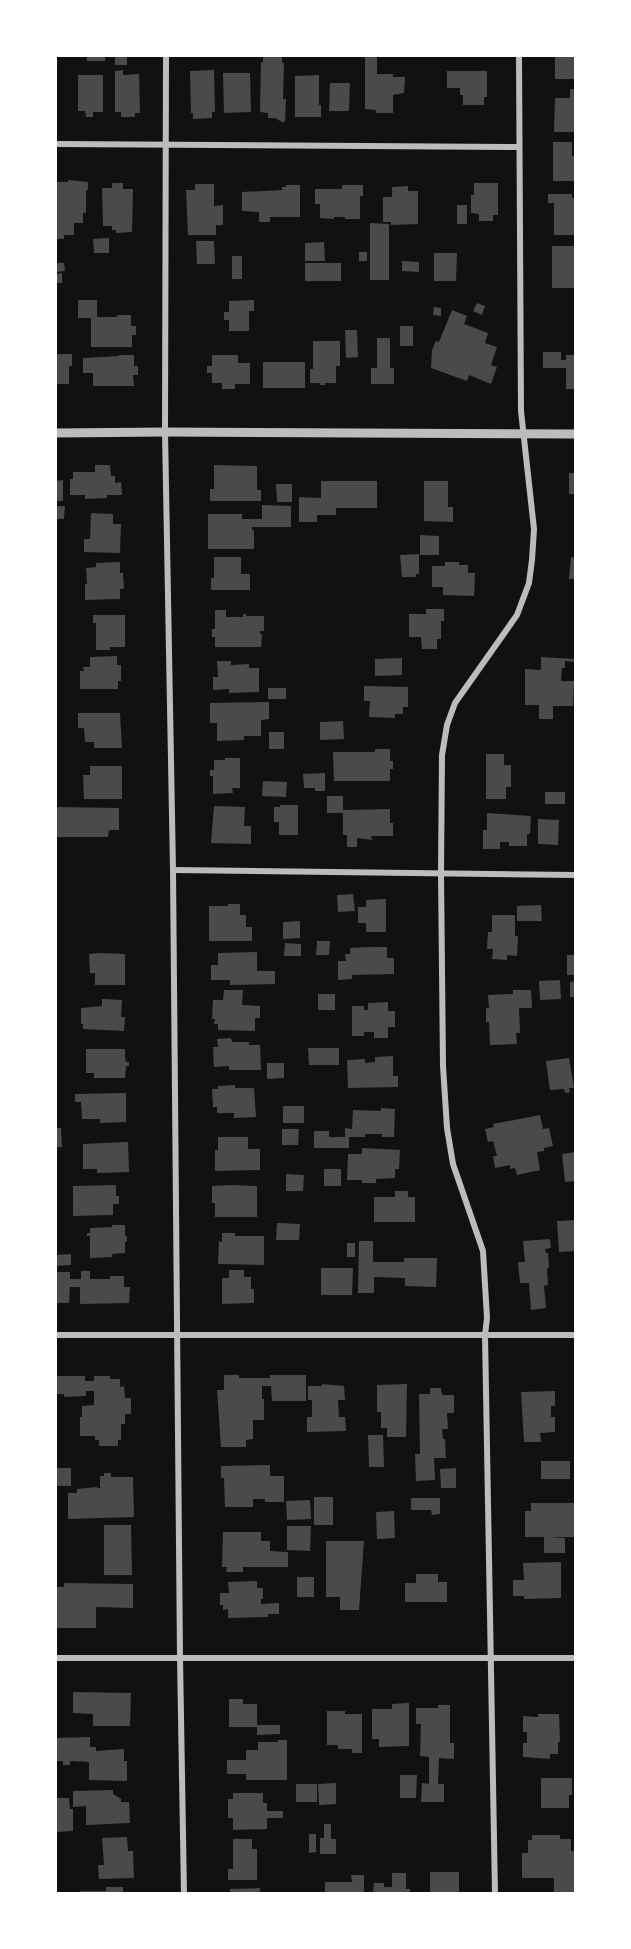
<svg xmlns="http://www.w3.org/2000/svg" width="631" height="1949" font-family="Montserrat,sans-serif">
  <rect width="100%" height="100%" fill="#111"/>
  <g fill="#4a4a4a">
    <rect x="87" y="56" width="18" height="5"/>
    <rect x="115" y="56" width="12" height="9"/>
    <polygon points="263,56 282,56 282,63 284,63 283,99 286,99 285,122 282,122 275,118 268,118 268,113 260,112 261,62 263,63"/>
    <polygon points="365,56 377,56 377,74 393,74 393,77 405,77 404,93 393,95 393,113 376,113 376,110 365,109"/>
    <rect x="555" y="56" width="21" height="23"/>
    <polygon points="123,70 123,75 139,74 140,113 135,113 135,117 121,117 121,112 115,112 115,71"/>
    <polygon points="214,70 215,112 212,112 212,118 193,119 193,113 191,113 190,71"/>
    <polygon points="447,71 487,71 487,97 484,97 484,105 463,105 463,95 460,95 460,88 447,88"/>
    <polygon points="223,73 250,73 251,112 224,113"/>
    <polygon points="78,75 103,75 103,112 93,112 93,117 86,117 85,111 78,111"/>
    <polygon points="319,75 319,105 321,105 321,117 295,117 295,76"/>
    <polygon points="330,83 350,83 349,111 329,111"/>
    <polygon points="570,89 576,89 576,132 554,132 555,98 570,98"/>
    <polygon points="553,142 572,142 572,156 576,156 576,181 553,181"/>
    <polygon points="68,180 88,182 88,190 86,190 86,213 83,213 83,223 74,223 74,235 64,235 64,239 56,239 56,182 68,182"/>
    <polygon points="112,183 123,183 123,189 133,189 132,232 116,233 116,230 112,230 112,226 103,226 102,188 112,188"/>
    <polygon points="474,183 498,183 498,215 493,215 493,221 479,221 479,214 471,213 471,195 474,195"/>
    <polygon points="195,184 214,184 214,206 223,205 223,225 216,225 216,235 188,235 186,190 195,190"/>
    <polygon points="286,185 300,185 300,217 270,217 270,222 259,222 259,212 242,211 242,192 282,190 282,187 286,187"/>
    <polygon points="342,185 363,185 363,196 360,196 360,219 345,219 345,217 334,217 334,219 320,218 320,204 315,204 315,189 342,189"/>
    <polygon points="408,186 408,191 418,191 418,224 391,225 391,222 383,222 383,197 392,197 392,187"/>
    <polygon points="548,194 572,194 572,198 576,198 576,235 554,235 554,203 548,203"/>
    <rect x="457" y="205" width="10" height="19"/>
    <polygon points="370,223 389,224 389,280 370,280"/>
    <polygon points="109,238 109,253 94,253 93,239"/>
    <polygon points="196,241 214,241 215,264 197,264"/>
    <polygon points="324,242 325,261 305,261 305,243"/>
    <rect x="552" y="246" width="24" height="42"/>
    <rect x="359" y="252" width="8" height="9"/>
    <polygon points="434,253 457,253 456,281 434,281"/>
    <rect x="232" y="256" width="10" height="23"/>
    <polygon points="402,261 419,262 419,272 402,271"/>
    <polygon points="56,263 64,263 65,271 56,272"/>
    <rect x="305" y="263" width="36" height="18"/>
    <polygon points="62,273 62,283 56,283 56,274"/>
    <polygon points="78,300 97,300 97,317 117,317 117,315 131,315 131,326 136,326 136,335 132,335 132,347 91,347 91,318 78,318"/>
    <polygon points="254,300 254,311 249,311 249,331 229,331 229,320 224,320 224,312 229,312 229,301"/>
    <polygon points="477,303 485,306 482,315 473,311"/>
    <polygon points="434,307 441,308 441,316 433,315"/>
    <polygon points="452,310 467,316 464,324 488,333 485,343 497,347 491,365 497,367 491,384 469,375 467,381 431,368 432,350 436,341 439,342"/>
    <rect x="400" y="326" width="13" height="20"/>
    <polygon points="345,330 357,330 358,357 346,358"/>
    <polygon points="377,338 390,338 390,368 394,368 394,384 371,384 371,368 377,368"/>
    <polygon points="313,341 340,341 340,366 336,366 336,383 325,383 325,385 320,385 320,383 310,383 310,369 313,369"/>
    <polygon points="543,352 561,352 561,360 566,360 566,355 576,355 576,389 566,389 566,368 543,368"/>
    <polygon points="56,354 72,354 72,366 69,366 69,384 56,384"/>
    <polygon points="119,355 134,355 134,366 138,366 138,375 133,375 134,386 93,386 93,373 83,373 83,358 119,356"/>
    <polygon points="212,355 238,355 238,363 250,363 250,384 235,384 235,389 222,389 222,383 212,383 212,373 207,373 207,366 212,366"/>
    <rect x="263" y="362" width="42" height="26"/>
    <polygon points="95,465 110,465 111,476 115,476 115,483 121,482 122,495 107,495 107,498 85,499 85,495 70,495 70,479 73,479 73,472 95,472"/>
    <polygon points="214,465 257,466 257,490 261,490 261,501 210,501 210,489 214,489"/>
    <rect x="569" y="473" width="7" height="21"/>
    <polygon points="63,480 63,501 56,501 56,481"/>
    <polygon points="321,481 377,481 377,508 336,508 336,515 317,515 317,522 299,522 299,497 321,498"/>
    <polygon points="424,481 448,481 448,507 453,507 453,522 424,521"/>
    <polygon points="276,484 292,484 292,502 277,502"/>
    <polygon points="262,505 291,506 291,527 252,527 252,530 254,530 254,549 208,549 208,514 242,514 242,519 262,519"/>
    <polygon points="56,506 65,506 64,519 56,519"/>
    <polygon points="91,513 113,514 113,524 121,524 120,553 84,552 84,539 90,539"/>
    <polygon points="420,535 439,536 439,555 420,555"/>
    <polygon points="419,554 419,574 416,574 416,577 402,577 400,555"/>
    <polygon points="214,557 241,557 241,574 250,574 250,590 211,590 211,578 214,578"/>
    <polygon points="571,557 576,558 576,579 569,579"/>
    <polygon points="120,562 120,573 123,573 124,589 120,589 120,599 85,600 85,584 87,584 86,568 96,567 96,563"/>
    <polygon points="445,562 459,562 459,565 468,565 468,573 475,573 474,596 443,595 443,587 432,587 432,566 445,566"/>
    <polygon points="426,609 444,609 444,621 441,621 441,639 437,639 437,649 422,649 421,637 409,637 409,614 426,614"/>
    <polygon points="215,610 226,610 226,617 243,617 243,614 246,614 246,616 264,616 264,631 260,631 260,634 262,634 261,647 215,647 215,637 212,637 212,629 215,629"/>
    <polygon points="93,615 125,615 125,647 110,647 110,650 96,650 96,623 93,623"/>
    <polygon points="117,656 117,665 121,665 121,681 118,681 118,689 80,689 80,671 84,671 83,667 90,667 90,657"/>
    <polygon points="541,657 576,659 576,662 565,661 565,668 562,668 561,681 574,681 573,706 553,706 553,719 539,719 539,705 525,705 525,669 541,670"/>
    <polygon points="402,658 402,675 375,676 375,659"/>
    <polygon points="217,661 231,661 231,665 249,664 249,668 259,668 259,692 229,693 229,689 213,690 213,677 218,677"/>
    <polygon points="364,686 408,687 408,707 403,707 403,714 395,714 395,718 369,717 370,701 364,701"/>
    <rect x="268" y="688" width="18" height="11"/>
    <polygon points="269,702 269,719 261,720 261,736 244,736 244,740 217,741 217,723 210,723 210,703"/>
    <polygon points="78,713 120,713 122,748 94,748 94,742 85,742 84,728 78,728"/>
    <polygon points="343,721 344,739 320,740 320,722"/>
    <rect x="269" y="732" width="15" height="17"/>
    <polygon points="375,749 390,749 390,761 393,761 393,769 390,769 390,781 334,781 333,752 375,752"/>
    <polygon points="486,754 504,754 504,765 511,765 511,787 506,787 506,799 486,799"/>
    <polygon points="225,758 240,758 240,788 232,788 233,793 213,794 213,776 210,776 210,770 214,770 214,760 225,760"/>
    <polygon points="90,766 122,766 122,799 84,799 83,775 90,775"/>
    <polygon points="325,773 325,791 315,791 315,788 304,788 303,774"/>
    <polygon points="263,781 287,782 286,797 262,796"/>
    <rect x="545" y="792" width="20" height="12"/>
    <polygon points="327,796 343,796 343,810 390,809 390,823 393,823 393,836 371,836 372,840 357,838 357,847 347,847 347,835 343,835 343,813 327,813"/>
    <polygon points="280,805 298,805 298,835 279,835 279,822 274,822 274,807 280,807"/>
    <polygon points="214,806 245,807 244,826 251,826 251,844 211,843"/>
    <polygon points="56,807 119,808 119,830 109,830 108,837 56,837"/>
    <polygon points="487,813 531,816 530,834 527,834 527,846 509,846 509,842 500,842 500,849 483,849 483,830 487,830"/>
    <polygon points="538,819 559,820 558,845 538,844"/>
    <polygon points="353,894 355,911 338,912 337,895"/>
    <polygon points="386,899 386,932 366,932 366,923 358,923 358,907 366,907 366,900"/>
    <polygon points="228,904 240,904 240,915 246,915 246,927 252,927 252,941 209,941 209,906 228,906"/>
    <polygon points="541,905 542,921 517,921 517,906"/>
    <polygon points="492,915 515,915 515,936 518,936 517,956 507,955 507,960 492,959 493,949 487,949 488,932 492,932"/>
    <polygon points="300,921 300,938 283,939 283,922"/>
    <polygon points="317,941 330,941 329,955 316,955"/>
    <polygon points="285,943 301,944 301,956 284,956"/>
    <polygon points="372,947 387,947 387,958 394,958 394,974 352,975 352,979 338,980 338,961 346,961 345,954 350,954 350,948"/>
    <polygon points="257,952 257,971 275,971 275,984 230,985 230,980 211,980 211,965 218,965 218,953"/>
    <polygon points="100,953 125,954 125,985 95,985 95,973 90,973 89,954"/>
    <rect x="567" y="955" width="9" height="20"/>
    <polygon points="560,980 561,999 540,1000 539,981"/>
    <polygon points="576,981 576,997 570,997 570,982"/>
    <polygon points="224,990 243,990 242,1005 260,1006 260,1018 255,1018 255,1031 218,1030 218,1024 214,1024 215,1019 212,1019 213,1000 223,1000"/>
    <polygon points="513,990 531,990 532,1008 519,1008 520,1033 516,1033 517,1044 490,1045 489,1022 486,1022 486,1008 489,1008 488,995 513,994"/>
    <rect x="318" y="994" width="17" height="16"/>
    <polygon points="102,999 122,1000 121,1017 125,1017 124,1031 83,1029 83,1024 81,1024 81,1008 102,1006"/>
    <polygon points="388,1002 388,1011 395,1011 395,1027 388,1027 388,1038 374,1038 374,1032 364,1032 364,1036 352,1036 352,1006 364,1006 364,1010 368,1010 368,1003"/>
    <polygon points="231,1038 232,1042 249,1042 249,1045 260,1045 261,1070 229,1070 229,1066 214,1067 213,1047 218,1047 217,1039"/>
    <polygon points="308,1048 339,1048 339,1065 309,1065"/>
    <polygon points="86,1049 125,1049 125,1058 126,1062 129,1062 129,1066 126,1066 125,1078 94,1078 94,1073 86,1073"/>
    <polygon points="393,1056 393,1076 398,1076 398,1087 348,1088 347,1060 365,1059 365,1063 375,1062 375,1057"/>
    <polygon points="569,1058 574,1088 569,1088 570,1092 565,1093 564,1089 550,1090 546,1061"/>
    <polygon points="267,1063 284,1063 284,1078 267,1079"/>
    <polygon points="235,1085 235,1088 254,1088 256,1117 234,1118 234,1113 217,1113 217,1107 213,1107 212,1089 218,1089 218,1086"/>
    <polygon points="126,1093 126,1122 100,1123 100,1119 82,1119 81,1102 75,1102 75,1094"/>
    <rect x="283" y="1106" width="21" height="17"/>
    <polygon points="381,1108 395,1109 394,1137 382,1137 382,1134 365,1134 365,1137 349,1137 349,1148 314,1148 314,1131 329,1131 329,1137 345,1137 345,1128 352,1129 353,1110 381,1111"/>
    <polygon points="540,1115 543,1129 549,1128 553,1146 544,1148 544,1151 537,1152 540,1170 517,1175 515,1168 510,1169 510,1165 495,1168 493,1156 497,1156 493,1141 488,1142 485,1129 494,1127 493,1124"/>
    <polygon points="56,1128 61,1128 62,1147 56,1147"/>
    <polygon points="282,1129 299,1129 298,1145 282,1145"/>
    <polygon points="218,1137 248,1137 248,1149 260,1149 260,1170 215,1171 215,1150 218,1150"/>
    <polygon points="128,1142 129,1172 97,1173 97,1169 83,1169 83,1144"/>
    <polygon points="362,1148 400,1150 399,1169 395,1169 395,1178 376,1179 376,1183 362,1183 362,1180 347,1180 348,1154 362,1154"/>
    <polygon points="576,1152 576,1181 565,1182 562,1154"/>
    <rect x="324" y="1169" width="17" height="17"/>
    <polygon points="286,1174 304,1175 303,1191 286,1191"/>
    <polygon points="116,1185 116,1196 119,1196 119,1204 113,1204 113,1215 73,1216 73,1186"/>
    <polygon points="233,1185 257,1186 257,1217 215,1217 215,1203 212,1203 212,1186"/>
    <polygon points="395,1191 408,1191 408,1197 415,1197 415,1222 374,1222 374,1197 395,1197"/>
    <polygon points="576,1220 576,1251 559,1252 557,1221"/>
    <polygon points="277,1223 300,1224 299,1240 276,1240"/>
    <polygon points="112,1225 125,1225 125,1236 127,1236 127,1242 125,1242 125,1253 112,1254 112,1257 90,1258 90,1236 87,1236 87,1233 90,1233 90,1228 112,1227"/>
    <polygon points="222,1233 235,1233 235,1236 264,1236 264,1265 218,1264 219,1241 222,1242"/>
    <polygon points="550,1239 551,1248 545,1249 546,1253 548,1253 549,1268 547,1268 548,1285 544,1286 546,1308 531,1310 529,1283 520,1283 518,1262 525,1262 523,1241"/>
    <polygon points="359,1241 373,1241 373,1262 404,1262 404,1258 437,1258 436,1287 405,1286 405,1278 374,1277 374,1293 358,1293"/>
    <rect x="347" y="1243" width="8" height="14"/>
    <polygon points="71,1254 71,1265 56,1266 56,1255"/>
    <polygon points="321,1268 353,1268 352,1295 321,1295"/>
    <polygon points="229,1270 244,1270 244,1277 251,1277 251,1289 254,1289 254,1303 222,1304 222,1278 229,1278"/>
    <polygon points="81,1271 90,1271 90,1279 110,1279 110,1276 124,1276 124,1287 130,1287 129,1303 80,1304 80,1287 70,1287 69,1303 56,1303 56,1272 70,1272 70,1279 81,1279"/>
    <polygon points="224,1375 239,1375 239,1378 270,1378 270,1375 306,1375 306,1401 272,1401 271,1386 262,1386 262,1399 264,1399 264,1420 253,1420 253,1439 246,1440 246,1447 221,1447 217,1390 224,1390"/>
    <polygon points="57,1376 85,1376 85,1381 94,1381 94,1376 110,1376 110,1379 120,1379 120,1387 124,1386 125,1398 131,1398 131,1414 125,1414 125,1424 121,1424 121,1440 118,1440 118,1446 99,1446 99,1440 95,1440 95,1436 80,1436 80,1417 82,1417 82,1406 94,1405 94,1391 86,1391 86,1396 64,1397 64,1394 57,1394"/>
    <polygon points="322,1384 344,1386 345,1400 338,1400 339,1417 345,1417 346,1431 307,1432 307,1417 312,1417 312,1400 308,1400 308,1386 322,1386"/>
    <polygon points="407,1384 406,1437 387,1437 387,1428 381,1428 381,1412 377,1412 377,1385"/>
    <polygon points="430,1388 441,1388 442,1395 454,1395 454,1413 447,1413 448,1429 442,1429 443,1439 445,1439 446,1458 434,1458 435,1480 416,1481 415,1454 420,1454 419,1394 430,1394"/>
    <polygon points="555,1391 555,1406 551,1406 551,1417 555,1417 555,1432 540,1433 541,1442 524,1442 521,1392"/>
    <polygon points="368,1435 383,1435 384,1467 369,1467"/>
    <rect x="541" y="1461" width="29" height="18"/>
    <polygon points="270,1465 270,1476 284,1476 284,1502 265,1502 265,1499 253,1499 253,1507 225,1507 224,1478 221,1478 221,1466"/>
    <rect x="56" y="1468" width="15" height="18"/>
    <polygon points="456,1468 456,1488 441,1488 440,1469"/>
    <polygon points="104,1473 111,1473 111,1477 133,1477 134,1517 68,1519 68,1493 77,1493 77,1489 97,1487 97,1488 100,1488 100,1476 104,1476"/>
    <rect x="314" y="1497" width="19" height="28"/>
    <polygon points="411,1498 440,1498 440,1514 432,1515 431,1510 411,1510"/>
    <polygon points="310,1500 311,1519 287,1520 286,1501"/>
    <polygon points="531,1503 576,1503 576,1537 549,1537 565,1538 565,1553 544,1553 544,1537 525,1537 525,1511 531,1511"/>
    <polygon points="394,1511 395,1538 377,1539 376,1512"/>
    <polygon points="104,1525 131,1525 132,1575 104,1575"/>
    <polygon points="287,1526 311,1526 310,1551 287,1550"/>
    <polygon points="223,1532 261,1532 261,1541 270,1541 270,1551 288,1552 288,1567 243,1567 243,1572 226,1572 227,1567 222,1567"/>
    <polygon points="326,1541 364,1541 359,1610 340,1610 340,1597 326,1597"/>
    <polygon points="561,1562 561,1598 524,1599 524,1596 513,1596 513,1580 524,1580 523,1563"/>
    <polygon points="416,1574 438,1574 438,1582 447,1582 447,1602 405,1602 405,1583 416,1583"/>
    <rect x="297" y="1577" width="17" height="20"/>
    <polygon points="257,1581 257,1588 263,1588 263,1599 261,1599 261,1604 279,1603 279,1614 268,1614 268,1617 228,1618 228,1609 223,1610 223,1605 220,1605 220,1593 229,1593 228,1582"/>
    <polygon points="64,1583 133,1584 133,1608 96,1607 96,1628 56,1628 56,1587 64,1587"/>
    <polygon points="73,1692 131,1693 130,1726 93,1726 93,1714 73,1713"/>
    <polygon points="229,1699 243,1699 243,1704 257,1704 257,1725 280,1725 280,1734 257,1735 257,1727 229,1727"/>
    <polygon points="409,1703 409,1746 379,1747 379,1739 372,1739 372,1709 392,1709 392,1704"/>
    <polygon points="438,1705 450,1705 450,1743 454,1743 454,1759 439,1758 438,1784 444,1784 444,1802 421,1802 422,1783 429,1784 429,1757 420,1756 421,1724 416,1724 416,1708 438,1708"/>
    <polygon points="327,1711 345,1711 345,1714 362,1714 362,1753 352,1753 352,1749 338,1749 338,1745 327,1745"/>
    <polygon points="538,1714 559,1714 560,1742 558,1742 558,1754 550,1754 550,1759 523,1757 523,1743 527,1743 527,1732 523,1732 523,1716 538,1717"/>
    <polygon points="90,1737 90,1747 96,1747 96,1751 124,1749 124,1761 127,1761 127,1781 89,1780 89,1762 70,1761 70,1765 63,1765 63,1761 56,1761 56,1738"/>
    <polygon points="278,1740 287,1740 287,1780 246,1780 246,1774 227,1774 227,1760 246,1760 246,1750 258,1750 258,1742 278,1742"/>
    <polygon points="400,1775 417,1775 416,1798 400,1798"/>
    <polygon points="541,1778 572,1778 572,1795 569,1795 569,1808 541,1808"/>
    <polygon points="336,1783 336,1804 319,1805 318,1784"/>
    <rect x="296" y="1784" width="21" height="18"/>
    <polygon points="113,1790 113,1794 121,1799 121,1802 129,1802 130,1823 86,1825 86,1806 73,1807 73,1791"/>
    <polygon points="233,1793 263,1793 263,1803 267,1803 267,1811 283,1811 283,1818 267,1818 267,1829 233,1830 233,1818 228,1818 228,1799 233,1799"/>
    <polygon points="56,1798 69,1798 70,1809 73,1809 73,1831 56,1832"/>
    <polygon points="324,1824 331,1824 331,1839 336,1839 336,1854 320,1854 320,1838 324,1838"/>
    <polygon points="309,1834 316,1834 316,1852 309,1853"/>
    <polygon points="532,1835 560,1835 560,1839 571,1839 571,1851 576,1851 576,1894 554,1894 554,1878 522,1878 522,1853 528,1853 528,1840 532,1840"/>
    <polygon points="127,1837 128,1851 133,1851 134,1878 99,1879 98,1865 104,1865 102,1838"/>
    <polygon points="233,1839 252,1839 252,1849 257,1849 257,1880 228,1880 228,1869 233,1869"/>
    <rect x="430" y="1872" width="29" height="22"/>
    <polygon points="392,1873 406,1873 406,1889 410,1889 410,1894 373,1894 374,1883 384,1883 384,1887 392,1887"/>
    <polygon points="351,1875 364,1875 364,1894 325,1894 325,1882 352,1882"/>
    <polygon points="106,1887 123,1887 123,1894 80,1894 80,1891 106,1891"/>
    <polygon points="260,1888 260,1894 230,1894 230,1889"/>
  </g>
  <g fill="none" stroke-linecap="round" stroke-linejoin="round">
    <g stroke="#bcbcbc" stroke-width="6">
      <polyline points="166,56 165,432 173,870 180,1657 184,1894"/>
      <polyline points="56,144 519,147"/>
      <polyline points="173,870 576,875"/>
      <polyline points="56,1335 576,1335"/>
      <polyline points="56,1658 576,1658"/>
      <polyline points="495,1894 485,1335 487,1318 483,1251 453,1164 447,1128 443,1066 441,873 442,755 447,725 455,703 517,615 529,583 532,560 534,529 521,411 519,56"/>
    </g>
    <polyline stroke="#bcbcbc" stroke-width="9" points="56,433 165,432 576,434"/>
  </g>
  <rect width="631" height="1949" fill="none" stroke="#ffffff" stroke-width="114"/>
</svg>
